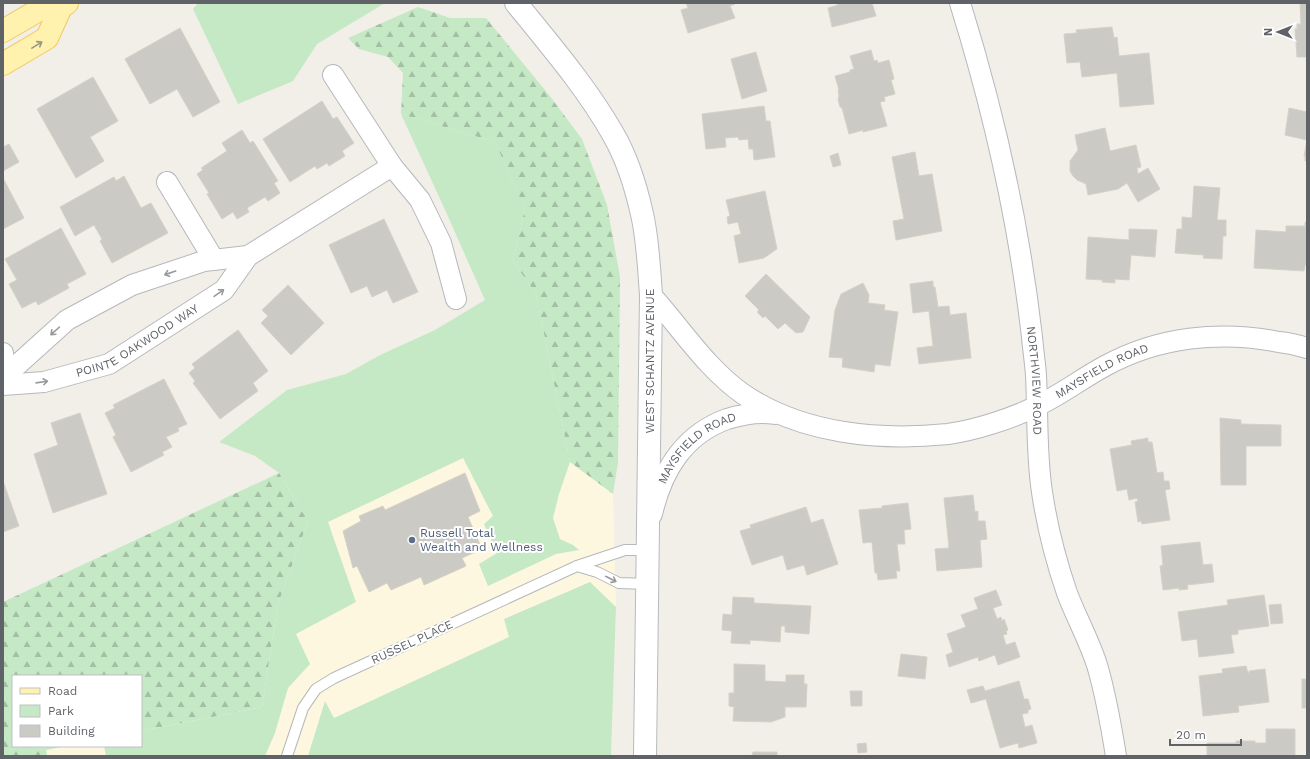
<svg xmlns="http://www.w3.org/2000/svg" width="1310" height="759" font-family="'Work Sans',sans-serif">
  <defs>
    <pattern id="forest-firs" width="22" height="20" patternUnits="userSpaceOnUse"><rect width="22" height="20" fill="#c5e8c5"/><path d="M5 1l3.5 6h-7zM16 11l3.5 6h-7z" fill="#a3c0a4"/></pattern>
  </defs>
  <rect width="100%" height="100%" fill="#f1efe8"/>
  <polygon fill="#fef7e0" points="536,294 570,462 613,494 616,607 611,756 47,756 46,750 65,746 141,746 141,731 278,604 308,521 279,473 255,456 219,442 287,390 346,374 380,355 435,330"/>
  <g fill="#c5e8c5">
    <polygon points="198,3 385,3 317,44 293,81 238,104 193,9"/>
    <polygon points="401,114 495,142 525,209 513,261 536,294 570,462 559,494 553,518 560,539 573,545 579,550 556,554 488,586 479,564 497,553 484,524 493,516 463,458 328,522 356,602 296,634 310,664 288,688 275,733 265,756 106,756 104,746 141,746 141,731 262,707 278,604 308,521 279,473 255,456 219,442 287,390 346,374 380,355 435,330 485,300 446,212"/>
    <polygon points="590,582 616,607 611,756 308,756 325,701 334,718 509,637 504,619"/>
  </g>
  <g fill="url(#forest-firs)">
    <polygon points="418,7 450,18 486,18 549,95 582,139 607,205 620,277 618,462 613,494 570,462 536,294 513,261 525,209 495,142 401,114 403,73 388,57 359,49 348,38"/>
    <polygon points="279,473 308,521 278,604 262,707 141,731 141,676 13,676 13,746 66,746 46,750 47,756 3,756 3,602"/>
  </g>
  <g fill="#cccac5" stroke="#d6d1c6">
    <polygon points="686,3 735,3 735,4 730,6 735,18 688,33 681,10 688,8"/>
    <polygon points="837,3 872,3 876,16 832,27 828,8 838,5"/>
    <polygon points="1300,3 1307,3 1307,57 1297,57 1295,29 1297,29 1297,24 1301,24"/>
    <polygon points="1112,27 1114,38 1117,37 1119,56 1149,53 1154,104 1120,107 1117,73 1082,77 1080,62 1067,63 1064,34 1077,33 1076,30"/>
    <polygon points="180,28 220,102 193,117 177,89 150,104 125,59"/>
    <polygon points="871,50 874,61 877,60 878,63 889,60 894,79 891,80 895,94 884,97 885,101 880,102 887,126 863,132 863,130 849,134 842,108 840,107 838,99 839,96 838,90 839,90 835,76 850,72 850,70 854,69 850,56"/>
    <polygon points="756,52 767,91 742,99 731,59"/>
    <polygon points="93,77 118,121 90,137 104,161 76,178 37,109"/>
    <polygon points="322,101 333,119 337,117 354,143 342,151 345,156 329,166 327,163 317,169 315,166 290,182 263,139"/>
    <polygon points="764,106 766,121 770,121 775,157 754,160 753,149 749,149 748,139 739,140 738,137 725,138 726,147 706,149 702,114"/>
    <polygon points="1289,108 1307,112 1307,161 1305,161 1305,156 1304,156 1307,140 1285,135"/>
    <polygon points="1105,128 1110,151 1136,145 1141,167 1137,168 1138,174 1148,168 1160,189 1138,202 1127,183 1118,189 1088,195 1086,184 1077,180 1073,176 1070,171 1070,161 1078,150 1075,135"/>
    <polygon points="242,130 250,143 253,141 278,181 274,183 280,193 268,201 265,197 247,208 249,212 237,219 233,212 222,219 207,194 209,193 197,174 203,170 201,168 227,151 222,143"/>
    <polygon points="9,144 19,162 3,171 3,147"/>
    <polygon points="915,152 919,176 932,174 942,231 896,240 893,221 904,219 892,157"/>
    <polygon points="838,153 841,165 833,167 830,156"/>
    <polygon points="124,176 141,208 151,203 168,233 112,263 100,241 102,239 94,225 75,236 60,207 114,177 116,181"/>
    <polygon points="3,178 24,218 3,229"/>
    <polygon points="1194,186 1220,188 1217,220 1226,220 1226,236 1223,236 1222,259 1203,258 1204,255 1175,253 1177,229 1182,229 1182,217 1192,218"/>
    <polygon points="765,191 777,249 764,258 739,263 734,236 741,234 738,222 728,224 727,217 730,216 726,200"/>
    <polygon points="384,219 418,292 393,303 387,290 372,297 367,286 351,293 329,245"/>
    <polygon points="1305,222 1307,222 1307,265 1305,265 1304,271 1254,268 1256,230 1286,232 1286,226 1305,226"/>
    <polygon points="61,228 86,274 67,284 69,288 38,305 36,301 22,308 9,284 17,280 5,259"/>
    <polygon points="1129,229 1157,230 1155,257 1131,255 1129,280 1115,279 1115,283 1102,282 1103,280 1086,279 1088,237 1129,240"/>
    <polygon points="766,274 810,317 803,332 796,333 785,323 778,329 765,316 763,318 757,312 759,310 745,296"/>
    <polygon points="933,281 933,287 935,287 938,307 949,306 950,315 966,313 971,358 919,364 917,348 933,346 929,311 913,313 910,284"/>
    <polygon points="863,283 869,295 868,303 885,305 884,310 898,312 890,366 875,364 874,372 842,367 843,358 829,357 835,310 841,294"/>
    <polygon points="288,285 324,323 291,355 261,323 268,316 262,310"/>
    <polygon points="238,330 268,371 253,383 258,391 220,419 193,383 195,381 189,373 195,368 192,364"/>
    <polygon points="164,379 187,424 178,428 179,431 166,437 172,447 162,452 164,455 131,472 113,437 116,435 105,413 115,408 113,405"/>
    <polygon points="80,413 107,494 53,513 34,454 58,445 51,423"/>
    <polygon points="1220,418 1241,420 1241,424 1281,425 1281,446 1246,446 1246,485 1221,485"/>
    <polygon points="1148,438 1148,442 1152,442 1157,473 1163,472 1164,481 1169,481 1170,489 1165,490 1170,520 1142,524 1141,521 1138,522 1135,502 1138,501 1137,498 1129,500 1127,489 1117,491 1110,449 1132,445 1131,441"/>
    <polygon points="465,473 480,511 468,517 482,549 462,558 466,566 424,585 421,577 391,590 387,583 369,592 357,566 353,568 343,531 361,521 359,516 383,506 385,510"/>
    <polygon points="3,481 19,526 3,532"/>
    <polygon points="973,495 975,512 978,511 978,521 985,521 987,539 980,540 982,567 937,571 935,549 949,548 944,498"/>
    <polygon points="908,503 911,529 904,530 905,544 897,544 900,571 896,571 897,578 878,580 877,573 875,573 872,542 863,543 859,510 882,508 882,506"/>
    <polygon points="806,507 811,523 823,519 838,564 807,575 804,565 787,570 783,555 752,565 740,531 751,528 750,525"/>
    <polygon points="1200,542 1203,565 1212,564 1214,582 1187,585 1188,589 1179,590 1179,588 1163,590 1160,566 1163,565 1161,546"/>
    <polygon points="996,590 1002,605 993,608 997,619 1001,617 1002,621 1004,619 1008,630 1006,631 1007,634 1003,635 1006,645 1015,642 1020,657 998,665 995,655 979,661 978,657 949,667 946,655 953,652 947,634 966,627 961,615 978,609 974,598"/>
    <polygon points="1264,595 1269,626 1238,630 1238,634 1231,635 1234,653 1199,657 1197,639 1182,641 1178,612 1228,605 1227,600"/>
    <polygon points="733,597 754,598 754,603 811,606 809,634 785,632 785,626 781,626 780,642 750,640 750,644 731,643 732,631 722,630 723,614 732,615"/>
    <polygon points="1281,604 1283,623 1271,624 1269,605"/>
    <polygon points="901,654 927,657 925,679 898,676"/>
    <polygon points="734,664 765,665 765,681 786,682 786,675 804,675 804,684 807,684 806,707 785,707 785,717 771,722 733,721 734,707 729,706 729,693 734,693"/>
    <polygon points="1246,666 1248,673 1249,673 1249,671 1265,669 1269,702 1238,706 1239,712 1203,716 1199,676 1223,673 1222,669"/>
    <rect x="1302" y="679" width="5" height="29"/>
    <polygon points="1019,681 1024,699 1028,699 1031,709 1028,710 1028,713 1022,714 1025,727 1032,725 1037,743 1019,748 1018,743 1000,748 986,699 971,703 967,690 983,686 985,691"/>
    <polygon points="850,691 862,691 862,706 851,706"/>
    <polygon points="1266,729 1295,729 1295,756 1207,756 1207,743 1236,743 1236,741 1255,741 1255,743 1266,743"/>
    <polygon points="866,743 867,752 858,753 857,744"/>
    <polygon points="753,752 777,752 777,756 752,756"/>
  </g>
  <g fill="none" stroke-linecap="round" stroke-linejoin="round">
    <defs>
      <g id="service">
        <polyline points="577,566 597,572 619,583 648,584"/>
        <polyline points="287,756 303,708 316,689 334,678 577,566 625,550 648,550"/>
      </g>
      <g id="minor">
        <path id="s1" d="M960 3C994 112 1019 223 1032 337 1033 349 1035 362 1036 375 1038 414 1036 453 1042 492 1047 526 1056 561 1067 593 1076 617 1089 640 1097 665 1106 695 1111 725 1116 756"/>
        <polyline points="333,75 392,166 420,200 441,243 456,299"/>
        <polyline points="167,182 214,260"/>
        <path id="s2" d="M651 295C681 328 706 368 743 394 802 434 879 441 948 434 976 430 1010 419 1035 407 1059 396 1081 379 1105 366 1158 337 1220 330 1279 342 1288 343 1298 345 1307 348"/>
        <polyline points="3,353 6,375"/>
        <polyline points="3,379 6,375 67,320 132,285 204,261 248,256"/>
        <path id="s3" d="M3 385 44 382 109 364 224 290 248 256 392 166"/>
        <path id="s4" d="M652 514C662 471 683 435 727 419 743 414 758 411 775 414"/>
      </g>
      <path id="secondary" d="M516 3C550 45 587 88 613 134 627 158 636 187 642 214 648 240 649 268 651 295L645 756"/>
      <g id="primary">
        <polyline points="3,31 39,10 61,7 67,3"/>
        <polyline points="3,64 47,38 61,7"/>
      </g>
    </defs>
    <use href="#service" stroke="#b5b8bc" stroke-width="12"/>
    <use href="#minor" stroke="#b5b8bc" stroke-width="22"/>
    <use href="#secondary" stroke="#b6babf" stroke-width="24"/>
    <use href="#primary" stroke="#f2c960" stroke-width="24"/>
    <use href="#service" stroke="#fff" stroke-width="10"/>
    <use href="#minor" stroke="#fff" stroke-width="20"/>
    <use href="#secondary" stroke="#fff" stroke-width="22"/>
    <use href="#primary" stroke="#fff2af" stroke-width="22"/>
  </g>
  <defs><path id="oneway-shaft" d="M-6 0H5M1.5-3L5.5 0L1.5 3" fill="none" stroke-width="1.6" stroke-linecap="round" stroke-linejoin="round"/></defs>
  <use stroke="#979581" href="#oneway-shaft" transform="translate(37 45) rotate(-31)"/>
  <g stroke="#979a9d">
    <use href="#oneway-shaft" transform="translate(170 273) rotate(161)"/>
    <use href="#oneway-shaft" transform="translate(219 293) rotate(-35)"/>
    <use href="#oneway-shaft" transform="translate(55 331) rotate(138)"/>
    <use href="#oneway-shaft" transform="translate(42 382) rotate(-8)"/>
    <use href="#oneway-shaft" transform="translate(611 579) rotate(27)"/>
  </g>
  <circle fill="#5c6f8a" stroke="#fff" stroke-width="1.5" cx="412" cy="540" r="4"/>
  <g text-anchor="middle" stroke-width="4" stroke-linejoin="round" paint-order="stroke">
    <g font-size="12" fill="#5f6368" stroke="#fff">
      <text dy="4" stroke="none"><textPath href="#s3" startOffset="144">POINTE OAKWOOD WAY</textPath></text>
      <text transform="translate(650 361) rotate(-90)" y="4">WEST SCHANTZ AVENUE</text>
      <text dy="4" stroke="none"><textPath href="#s2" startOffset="516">MAYSFIELD ROAD</textPath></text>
      <text dy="4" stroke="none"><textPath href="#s1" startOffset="386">NORTHVIEW ROAD</textPath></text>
      <text dy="4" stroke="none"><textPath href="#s4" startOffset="84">MAYSFIELD ROAD</textPath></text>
      <text transform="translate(412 642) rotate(-25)" y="4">RUSSEL PLACE</text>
    </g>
    <g font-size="12" fill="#4e5e75" stroke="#fff" text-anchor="start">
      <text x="420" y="537">Russell Total<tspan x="420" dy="14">Wealth and Wellness</tspan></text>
    </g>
  </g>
  <rect width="1310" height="759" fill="none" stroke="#5f6368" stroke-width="8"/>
  <rect x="12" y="675" width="130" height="72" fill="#ffffff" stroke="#bfc1c3"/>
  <rect x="20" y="688" width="20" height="6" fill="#fff2af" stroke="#bfc1c3"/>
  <text x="48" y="695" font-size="12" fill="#5f6368">Road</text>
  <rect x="20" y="705" width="20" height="12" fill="#c5e8c5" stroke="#bfc1c3"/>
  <text x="48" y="715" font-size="12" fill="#5f6368">Park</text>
  <rect x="20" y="725" width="20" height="12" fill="#cccac5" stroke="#bfc1c3"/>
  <text x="48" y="735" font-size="12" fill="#5f6368">Building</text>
  <g transform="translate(1278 32) rotate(270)" stroke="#ffffff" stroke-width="3" paint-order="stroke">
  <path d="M0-3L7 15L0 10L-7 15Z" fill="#5f6368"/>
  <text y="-6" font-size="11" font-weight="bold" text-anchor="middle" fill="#5f6368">N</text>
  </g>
  <path d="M1170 739v6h71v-6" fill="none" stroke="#5f6368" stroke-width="2"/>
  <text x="1176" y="739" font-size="12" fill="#5f6368" stroke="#ffffff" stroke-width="3" paint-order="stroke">20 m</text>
</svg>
